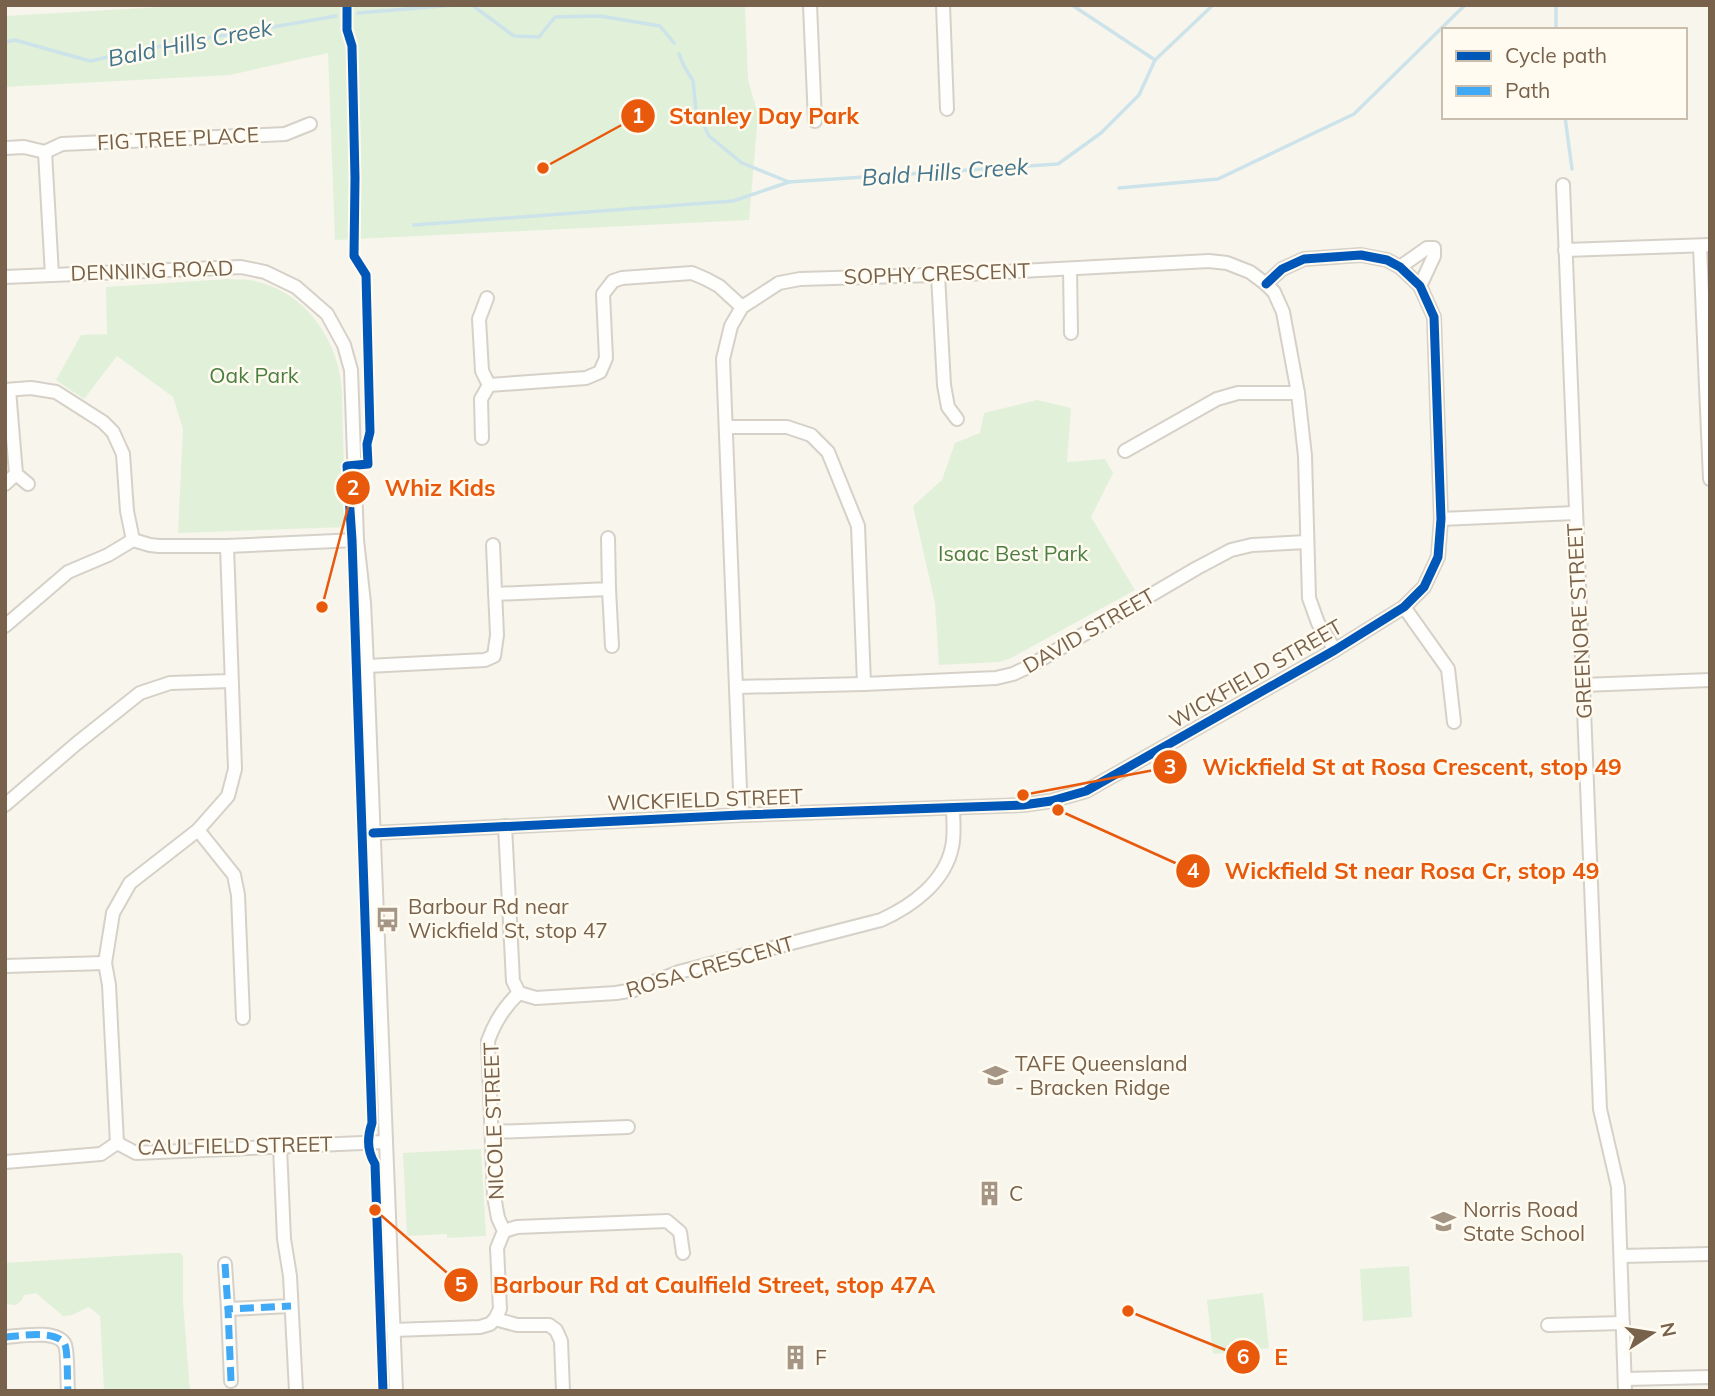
<svg xmlns="http://www.w3.org/2000/svg" width="1715" height="1396" font-family="Mulish,sans-serif">
  <rect width="100%" height="100%" fill="#f8f5ed"/>
  <g fill="#e1f0d8">
    <polygon points="196,5 745,5 748,80 758,115 749,220 335,240 328,53 230,75 5,87 5,16"/>
    <path d="M228 279C235 280 242 279 249 280 300 288 334 332 341 381 343 398 342 417 343 435 344 465 345 496 345 527L178 533 183 429 173 397 117 356 84 399 56 380 81 335 107 334 106 287Z"/>
    <polygon points="1037,400 1071,408 1067,462 1105,459 1113,473 1091,517 1135,590 1011,658 999,662 939,665 935,603 913,506 942,480 955,443 980,433 984,413"/>
    <polygon points="481,1149 486,1236 447,1238 447,1234 407,1236 403,1153"/>
    <path d="M168 1253H181L183 1257V1302L190 1391H104L100 1316 89 1307C78 1311 75 1316 63 1316L36 1293 24 1295 22 1300 16 1305 5 1304V1263Z"/>
    <polygon points="1409,1266 1412,1317 1363,1321 1360,1269"/>
    <polygon points="1263,1293 1269,1348 1213,1354 1207,1300"/>
  </g>
  <g fill="none" stroke-linecap="round" stroke-linejoin="round">
    <g stroke="#cde3ea" stroke-width="3.5">
      <polyline points="472,5 514,36 539,37 555,17 600,16 660,26 674,43"/>
      <polyline points="1072,5 1155,60"/>
      <polyline points="1556,5 1556,30"/>
      <polyline points="358,13 454,5"/>
      <polyline points="5,42 15,40 90,61 139,50 336,16"/>
      <polyline points="679,54 684,66 693,81 696,110 709,136 742,163 789,182 1058,164 1101,133 1139,95 1155,60 1213,5"/>
      <polyline points="1565,117 1572,169"/>
      <polyline points="1119,188 1218,179 1354,114 1465,5"/>
      <polyline points="414,225 733,201 789,182"/>
    </g>
    <defs>
      <g id="minor">
        <polyline points="810,5 815,121"/>
        <polyline points="943,5 947,109"/>
        <polyline points="5,148 24,147 45,152 52,275"/>
        <polyline points="45,152 62,144 285,134 310,124"/>
        <polyline points="1563,185 1600,1109 1618,1187 1625,1391"/>
        <polyline points="1700,246 1710,479"/>
        <polyline points="1565,250 1710,245"/>
        <polyline points="1400,267 1427,248 1434,248 1434,256 1420,286"/>
        <polyline points="1070,269 1071,333"/>
        <polyline points="938,275 944,385 948,407 957,419"/>
        <polyline points="5,277 241,267 265,272 296,287 327,314 344,345 351,370 357,540 364,603 367,666 396,1391"/>
        <polyline points="487,298 479,319 482,371 489,385"/>
        <polyline points="5,390 31,388 56,392 103,422 113,432 123,454 127,511 133,540"/>
        <polyline points="9,390 16,474 28,484"/>
        <polyline points="726,427 787,427 811,435 828,452 858,526 864,684"/>
        <polyline points="482,438 481,399 489,385 586,378 600,372 606,358 603,294 613,281 622,278 692,273 706,279 719,286 742,307"/>
        <polyline points="1125,451 1217,399 1238,393 1298,393"/>
        <polyline points="5,484 16,474"/>
        <polyline points="1441,519 1575,513"/>
        <polyline points="609,589 612,646"/>
        <polyline points="495,594 609,589 608,538"/>
        <polyline points="1404,607 1448,669 1454,722"/>
        <polyline points="5,626 68,572 108,555 133,540 150,545 159,546 227,546 357,540"/>
        <polyline points="367,666 485,660 494,656 497,635 493,545"/>
        <polyline points="1583,685 1710,680"/>
        <polyline points="736,687 864,684 996,678 1013,674 1028,667 1197,568 1231,550 1252,545 1306,542"/>
        <polyline points="5,805 76,744 140,693 170,683 231,681"/>
        <polyline points="741,815 723,359 731,326 742,307 779,283 800,279 966,274 1209,261 1227,263 1250,272 1266,284 1274,292 1283,312 1298,393 1305,456 1309,598 1318,623 1335,650"/>
        <path d="M505 826 513 981 519 993 536 998 616 993 634 990 679 972 881 920C912 906 945 882 952 847 955 835 953 820 953 808"/>
        <polyline points="198,830 234,875 238,895 243,1018"/>
        <polyline points="373,833 741,815 1023,805 1051,801 1086,791 1335,650 1404,607 1424,587 1438,557 1441,519 1434,317 1420,286 1400,267 1387,260 1361,255 1304,259 1282,269 1266,284"/>
        <polyline points="5,966 105,963"/>
        <polyline points="492,1132 628,1127"/>
        <polyline points="117,1143 109,985 105,963 113,913 130,883 198,830 228,796 235,769 227,546"/>
        <polyline points="280,1147 284,1239 290,1276 296,1391"/>
        <polyline points="5,1162 101,1154 117,1143 136,1153 385,1142"/>
        <polyline points="504,1231 517,1227 667,1221 680,1232 683,1253"/>
        <polyline points="1621,1256 1710,1254"/>
        <polyline points="225,1264 228,1309"/>
        <polyline points="495,1319 517,1325 549,1325 556,1330 561,1341 563,1391"/>
        <polyline points="1548,1325 1623,1323"/>
        <path d="M393 1330 480 1327 490 1324 495 1319 500 1309 497 1248 504 1231 498 1218 494 1196 488 1041C495 1021 504 1007 519 993"/>
        <path d="M5 1337C20 1336 58 1329 65 1345 68 1352 67 1381 68 1391"/>
        <polyline points="1625,1379 1710,1377"/>
        <polyline points="231,1381 228,1309 291,1306"/>
      </g>
    </defs>
    <use href="#minor" stroke="#d6d1c8" stroke-width="16"/>
    <use href="#minor" stroke="#fefefc" stroke-width="12"/>
    <g stroke="#3fa9f5" stroke-width="7" stroke-dasharray="14 7" stroke-linecap="butt">
      <polyline points="225,1264 228,1309"/>
      <path d="M5 1337C20 1336 58 1329 65 1345 68 1352 67 1381 68 1391"/>
      <polyline points="231,1381 228,1309 291,1306"/>
    </g>
    <defs>
      <g id="cycleway">
        <path d="M347 5V30L352 46 355 178 354 256 366 275 370 432 367 444 368 464 347 466 352 540 372 1123C367 1137 367 1151 375 1164L383 1391"/>
        <polyline points="373,833 741,815 1023,805 1051,801 1086,791 1335,650 1404,607 1424,587 1438,557 1441,519 1434,317 1420,286 1400,267 1387,260 1361,255 1304,259 1282,269 1266,284"/>
      </g>
    </defs>
    <use href="#cycleway" stroke="#fffbf0" stroke-width="13"/>
    <use href="#cycleway" stroke="#0057b8" stroke-width="9"/>
  </g>
  <defs>
    <symbol id="bus-bare" viewBox="-9 -9 18 18"><path d="M-5-6H5V4H4V6H2V4H-2V6H-4V4H-5ZM-3.5-4V0h7V-4ZM-3.5 1.2v1.5H-2V1.2ZM2 1.2v1.5H3.5V1.2Z" fill="#a59584" stroke="#fffbf0" stroke-width="2.5" paint-order="stroke"/></symbol>
    <symbol id="university-bare" viewBox="-9 -9 18 18"><path d="M0-5L7-2L0 1L-7-2ZM-4 1L0 2.5L4 1V4Q0 6-4 4Z" fill="#a59584" stroke="#fffbf0" stroke-width="2.5" paint-order="stroke"/></symbol>
    <symbol id="building-bare" viewBox="-9 -9 18 18"><path d="M-4-6H4V6H1V3H-1V6H-4ZM-2.5-4.3h1.7v1.8h-1.7ZM.8-4.3h1.7v1.8H.8ZM-2.5-1h1.7V.8h-1.7ZM.8-1h1.7V.8H.8Z" fill="#a59584" stroke="#fffbf0" stroke-width="2.5" paint-order="stroke"/></symbol>
    <symbol id="school-bare" viewBox="-9 -9 18 18"><path d="M0-5L7-2L0 1L-7-2ZM-4 1L0 2.5L4 1V4Q0 6-4 4Z" fill="#a59584" stroke="#fffbf0" stroke-width="2.5" paint-order="stroke"/></symbol>
  </defs>
  <g fill-rule="evenodd">
    <use href="#bus-bare" x="370" y="902" width="35" height="35"/>
    <use href="#university-bare" x="978" y="1058" width="35" height="35"/>
    <use href="#building-bare" x="972" y="1176" width="35" height="35"/>
    <use href="#school-bare" x="1426" y="1204" width="35" height="35"/>
    <use href="#building-bare" x="778" y="1340" width="35" height="35"/>
  </g>
  <g text-anchor="middle" stroke-width="5" stroke-linejoin="round" paint-order="stroke">
    <g font-size="21" fill="#79624b" stroke="#fffbf0">
      <text transform="translate(178 139) rotate(-3)" y="7">FIG TREE PLACE</text>
      <text transform="translate(152 271) rotate(-2)" y="7">DENNING ROAD</text>
      <text transform="translate(937 274) rotate(-2)" y="7">SOPHY CRESCENT</text>
      <text transform="translate(1580 621) rotate(-93)" y="7">GREENORE STREET</text>
      <text transform="translate(1089 631) rotate(-30)" y="7">DAVID STREET</text>
      <text transform="translate(1256 674) rotate(-30)" y="7">WICKFIELD STREET</text>
      <text transform="translate(705 800) rotate(-2)" y="7">WICKFIELD STREET</text>
      <text transform="translate(710 967) rotate(-16)" y="7">ROSA CRESCENT</text>
      <text transform="translate(494 1121) rotate(-92)" y="7">NICOLE STREET</text>
      <text transform="translate(235 1146) rotate(-1)" y="7">CAULFIELD STREET</text>
    </g>
    <g font-size="21" fill="#4b7f42" stroke="#fffbf0">
      <text x="254" y="383">Oak Park</text>
      <text x="1013" y="561">Isaac Best Park</text>
    </g>
    <g font-size="21" fill="#79624b" stroke="#fffbf0" text-anchor="start">
      <text x="408" y="914">Barbour Rd near<tspan x="408" dy="24">Wickfield St, stop 47</tspan></text>
      <text x="1015" y="1071">TAFE Queensland<tspan x="1015" dy="24">- Bracken Ridge</tspan></text>
      <text x="1009" y="1201">C</text>
      <text x="1463" y="1217">Norris Road<tspan x="1463" dy="24">State School</tspan></text>
      <text x="815" y="1365">F</text>
    </g>
    <g font-size="23" font-style="italic" fill="#43758d" stroke="#fffbf0">
      <text transform="translate(190 43) rotate(-11)" y="8">Bald Hills Creek</text>
      <text transform="translate(945 172) rotate(-4)" y="8">Bald Hills Creek</text>
    </g>
  </g>
  <path fill="none" stroke="#e8590c" stroke-width="2.5" d="M543 168L638 116M322 607L353 488M1023 795L1170 767M1058 810L1193 871M375 1210L461 1285M1128 1311L1243 1357"/>
  <g fill="#e8590c" stroke="#fffbf0" stroke-width="2.5">
    <circle cx="543" cy="168" r="7"/>
    <circle cx="322" cy="607" r="7"/>
    <circle cx="1023" cy="795" r="7"/>
    <circle cx="1058" cy="810" r="7"/>
    <circle cx="375" cy="1210" r="7"/>
    <circle cx="1128" cy="1311" r="7"/>
    <circle cx="638" cy="116" r="18"/>
    <circle cx="353" cy="488" r="18"/>
    <circle cx="1170" cy="767" r="18"/>
    <circle cx="1193" cy="871" r="18"/>
    <circle cx="461" cy="1285" r="18"/>
    <circle cx="1243" cy="1357" r="18"/>
  </g>
  <g font-size="21" text-anchor="middle" font-weight="bold" fill="#fff">
    <text x="638" y="123">1</text>
    <text x="353" y="495">2</text>
    <text x="1170" y="774">3</text>
    <text x="1193" y="878">4</text>
    <text x="461" y="1292">5</text>
    <text x="1243" y="1364">6</text>
  </g>
  <g font-size="23" text-anchor="middle" font-weight="bold" fill="#e8590c" stroke="#fffbf0" stroke-width="5" stroke-linejoin="round" paint-order="stroke">
    <text x="764" y="124">Stanley Day Park</text>
    <text x="440" y="496">Whiz Kids</text>
    <text x="1412" y="775">Wickfield St at Rosa Crescent, stop 49</text>
    <text x="1412" y="879">Wickfield St near Rosa Cr, stop 49</text>
    <text x="714" y="1293">Barbour Rd at Caulfield Street, stop 47A</text>
    <text x="1281" y="1365">E</text>
  </g>
  <rect width="1715" height="1396" fill="none" stroke="#79624b" stroke-width="14"/>
  <rect x="1442" y="28" width="245" height="91" fill="#fffbf0" stroke="#c9beae" stroke-width="2"/>
  <rect x="1456" y="51" width="35" height="10" fill="#0057b8" stroke="#c9beae" stroke-width="2"/>
  <text x="1505" y="63" font-size="21" fill="#79624b">Cycle path</text>
  <rect x="1456" y="86" width="35" height="10" fill="#3fa9f5" stroke="#c9beae" stroke-width="2"/>
  <text x="1505" y="98" font-size="21" fill="#79624b">Path</text>
  <g transform="translate(1652 1333) rotate(78)" stroke="#fffbf0" stroke-width="5" paint-order="stroke">
  <path d="M0-5L12 26L0 18L-12 26Z" fill="#79624b"/>
  <text y="-10" font-size="19" font-weight="bold" text-anchor="middle" fill="#79624b">N</text>
  </g>
</svg>
